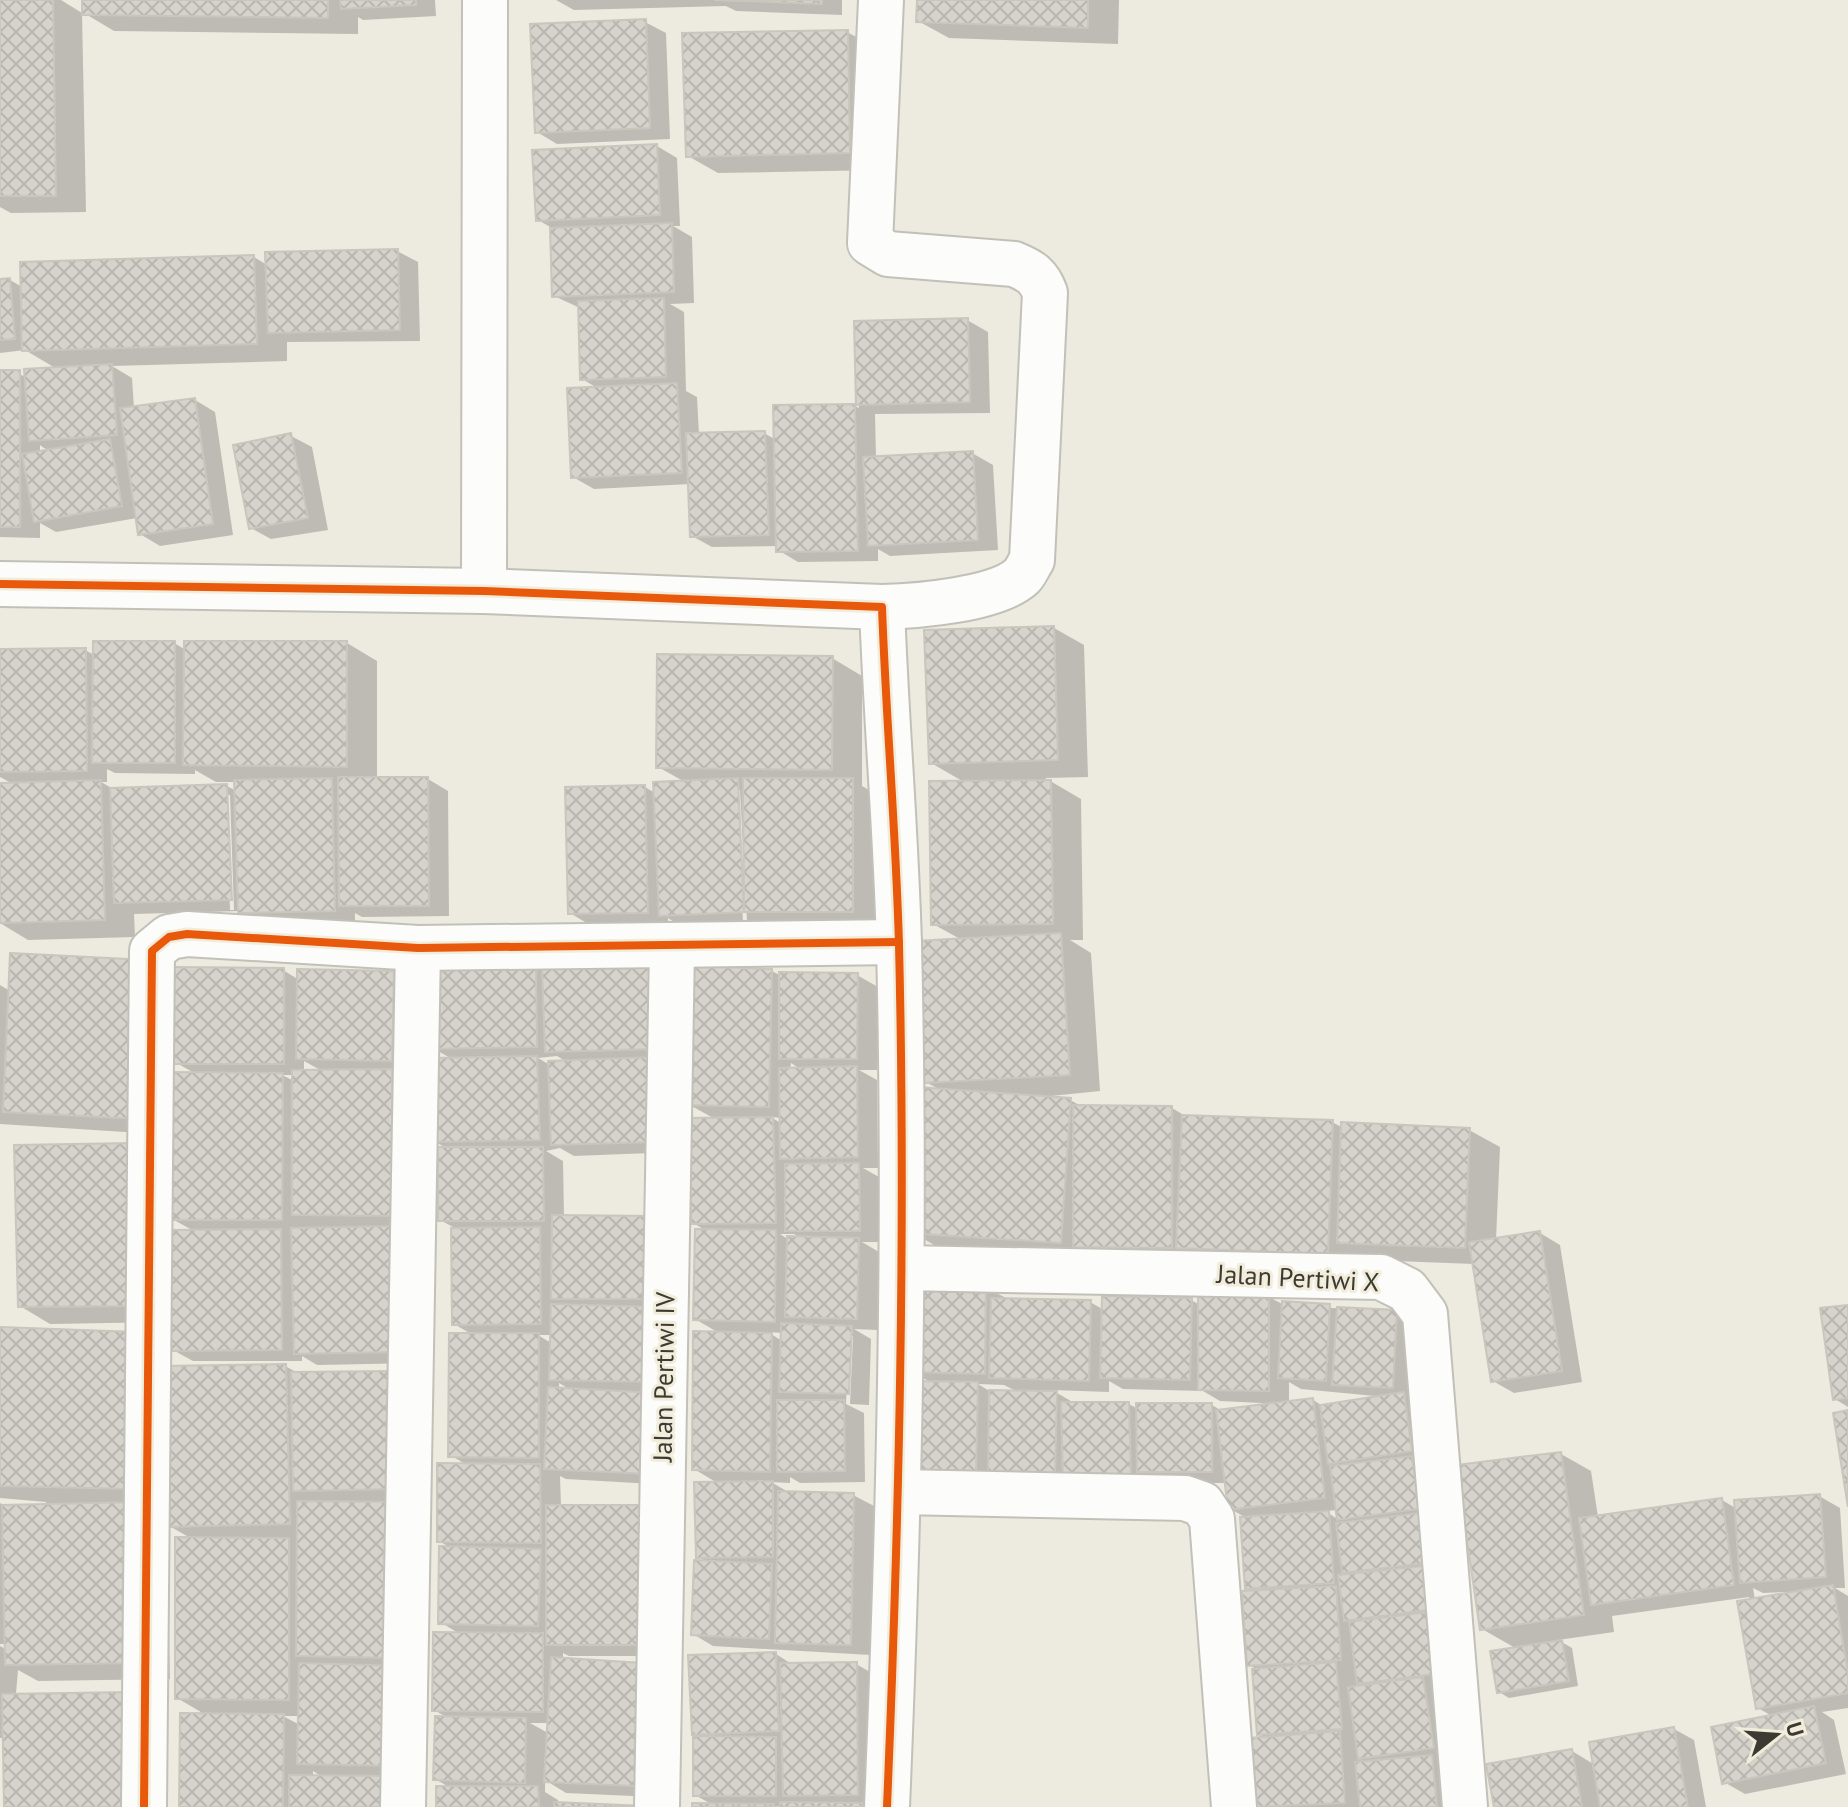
<svg xmlns="http://www.w3.org/2000/svg" width="1848" height="1807" font-family="'PT Sans',sans-serif">
  <defs>
    <pattern id="building-cross-hatch" width="8" height="8" patternUnits="userSpaceOnUse" patternTransform="scale(2)"><rect width="8" height="8" fill="#d5d3cb"/><path d="M0 0l8 8M0 8l8-8" fill="none" stroke="#b8b6af"/></pattern>
  </defs>
  <rect width="100%" height="100%" fill="#edeae0"/>
  <g fill="#0003" fill-rule="evenodd">
    <polygon points="0,0 61,0 82,13 86,212 11,213 0,207"/>
    <polygon points="84,0 435,0 436,16 363,20 358,17 358,34 114,31 84,13"/>
    <polygon points="556,0 842,0 842,15 736,11 726,6 574,10"/>
    <polygon points="919,0 1119,0 1118,44 949,38 918,21"/>
    <polygon points="645,22 666,33 670,139 557,144 537,132"/>
    <polygon points="847,32 878,49 880,170 718,173 688,156"/>
    <polygon points="657,146 677,158 680,226 673,226 692,237 694,303 670,304 684,312 686,391 697,397 699,435 764,433 776,440 855,406 859,408 856,323 967,320 988,332 990,413 875,414 876,458 972,453 993,465 998,550 890,556 878,549 878,561 798,562 778,550 778,546 712,547 692,536 690,484 594,489 573,477 599,389 582,379 580,308 554,296 552,228 538,220"/>
    <path d="M397 251 418 262 420 341 287 342V361L112 366 132 378 134 408 195 400 215 412 233 535 160 546 140 534 137 518 56 532 40 523V538L0 537V372L26 376 57 369 25 350 0 353V281L10 280 22 287 254 257 267 265ZM40 445 44 448 51 451 40 453Z"/>
    <polygon points="291,436 312,447 328,530 271,539 251,528"/>
    <polygon points="1054,628 1084,645 1088,777 1045,778 1081,799 1083,940 1070,940 1091,953 1100,1091 1041,1097 1070,1100 1083,1107 1172,1108 1187,1117 1332,1122 1343,1128 1469,1130 1500,1147 1496,1240 1540,1233 1560,1245 1582,1382 1514,1393 1493,1381 1474,1264 1369,1260 1359,1254 1358,1270 941,1249 910,1231 940,1090 926,1082 962,940 933,924 964,782 931,763"/>
    <path d="M174 643 186 650 347 643 377 661V779H428L448 791 449 916 362 917 355 913V921L260 923 239 911 134 914 135 937 28 940 0 923V937V785L13 784 0 777V651L85 650 94 655ZM107 769 115 773 195 774V770L216 782H236V791L227 786 115 790 101 782H107ZM226 795H230L234 910H230Z"/>
    <path d="M832 658 862 676V786L883 798 882 929 682 927 668 918V923L590 925 570 913 645 787 655 793 685 782 658 767ZM736 790H740L747 922H743Z"/>
    <path d="M146 961 176 979 283 970 299 980 393 973 414 985 412 1071H391L422 1089 416 1363 317 1365 302 1356V1361H193L173 1350 194 1231 172 1219V1135L0 1124V985L10 991ZM173 1061 196 1074H173ZM304 1061 322 1071 304 1072ZM282 1075H294V1081Z"/>
    <path d="M536 966 542 970 652 967 677 1152 574 1156 560 1148 546 1151 563 1161 564 1217 655 1218 671 1485 566 1479 560 1476 561 1507 662 1656H569L563 1653V1660L655 1797 566 1793 545 1780V1792L558 1800V1804L632 1807H438L451 1788 435 1779 448 1718 434 1710 460 1634 440 1622 451 1548 439 1541 467 1465 450 1455 473 1335 454 1324 453 1227 440 1220 449 1149 433 1141 452 1059 431 1047ZM557 1056 567 1062 550 1065 538 1058ZM538 1335H552V1343L546 1340ZM559 1383 571 1390H559ZM530 1723H549L548 1733Z"/>
    <path d="M772 971 781 976 857 975 878 987 877 1070H859L877 1080 878 1168H863L879 1177 880 1242H862L879 1252 877 1330 854 1329 871 1339 869 1405 850 1404 853 1336H849L846 1404 864 1413 865 1482 800 1483 790 1477V1483L771 1482 790 1493 853 1495 874 1506 871 1655 713 1646 693 1634 708 1563 698 1557 719 1484 694 1469 719 1333 695 1319 707 1231 693 1223 715 1119 688 1104ZM791 1063 802 1070H790ZM771 1117 782 1118V1124ZM780 1234H794L802 1239 786 1238ZM768 1332 783 1333 782 1341Z"/>
    <polygon points="16,1147 167,1322 50,1324 20,1306"/>
    <path d="M985 1287 1006 1298 1090 1302 1104 1310 1191 1300 1200 1305 1269 1297 1284 1305 1397 1312 1417 1324 1455 1807H1256L1252 1739 1267 1738 1259 1734 1254 1668 1249 1664 1255 1593 1247 1588 1248 1519 1229 1508 1227 1483 933 1482 932 1383 911 1371ZM1109 1381 1123 1389 1203 1391 1220 1401 1280 1404 1222 1411 1212 1405 1138 1409 1129 1404H1076L1052 1390 1109 1392ZM1289 1382 1301 1389 1375 1396 1323 1406 1313 1400 1289 1403ZM978 1384 1004 1385 1018 1392H991ZM1338 1510 1339 1520 1325 1511Z"/>
    <polygon points="1848,1307 1848,1407 1835,1399"/>
    <path d="M0 1329 166 1368 285 1366 300 1374 417 1500 384 1501 416 1807H181L206 1715 177 1698 192 1539 166 1524 170 1679 38 1681 18 1670 6 1807 4 1738H0V1646L7 1650V1644H0V1503L6 1507 46 1506V1502L0 1498ZM283 1716H300V1725ZM313 1771 324 1778H313Z"/>
    <path d="M1561 1454 1591 1471 1598 1517 1722 1500 1737 1509 1819 1496 1840 1508 1845 1588H1835L1848 1596V1708L1822 1712 1834 1720 1846 1774 1745 1794 1724 1782 1772 1716 1758 1708 1749 1597 1612 1616 1614 1632 1558 1640 1572 1648 1578 1686 1509 1698 1499 1692 1517 1649 1482 1629ZM1753 1588 1763 1593 1786 1592V1595L1755 1600Z"/>
    <polygon points="776,1654 793,1665 856,1664 877,1676 878,1806 694,1807 713,1805 695,1795 703,1738 694,1733"/>
    <polygon points="1674,1729 1694,1740 1706,1807 1496,1807 1572,1751 1595,1765"/>
  </g>
  <g fill="url(#building-cross-hatch)" stroke="#c9c6be" stroke-width="2">
    <polygon points="0,0 53,0 56,196 0,196"/>
    <polygon points="82,0 328,0 328,18 82,15"/>
    <polygon points="340,0 416,0 416,5 341,9"/>
    <polygon points="714,0 822,0 822,4"/>
    <polygon points="917,0 1088,0 1088,28 916,22"/>
    <polygon points="646,19 650,128 535,133 530,24"/>
    <polygon points="848,30 850,153 686,157 682,33"/>
    <polygon points="657,144 660,215 536,221 532,150"/>
    <polygon points="672,223 674,292 552,297 550,228"/>
    <polygon points="398,249 400,330 268,333 265,252"/>
    <polygon points="254,255 257,344 22,351 20,262"/>
    <polygon points="10,278 15,339 0,340 0,279"/>
    <polygon points="664,298 666,377 580,380 578,301"/>
    <polygon points="968,318 970,402 856,405 854,321"/>
    <polygon points="112,364 117,435 29,441 24,369"/>
    <rect x="0" y="370" width="20" height="157"/>
    <polygon points="677,383 682,473 571,478 567,388"/>
    <polygon points="195,398 213,524 138,535 120,408"/>
    <polygon points="855,404 858,551 776,552 773,405"/>
    <polygon points="765,431 769,535 690,537 686,433"/>
    <polygon points="291,433 308,518 249,529 233,445"/>
    <polygon points="110,439 122,506 34,522 22,454"/>
    <polygon points="973,451 978,540 868,546 863,457"/>
    <polygon points="1054,626 1058,760 929,764 924,630"/>
    <polygon points="93,641 175,641 175,763 92,763"/>
    <polygon points="184,641 347,641 347,767 183,765"/>
    <polygon points="86,648 87,771 0,772 0,649"/>
    <polygon points="657,654 833,656 832,770 656,768"/>
    <polygon points="338,777 428,777 429,906 339,906"/>
    <polygon points="332,778 335,911 238,913 234,780"/>
    <polygon points="738,778 744,912 659,916 653,782"/>
    <polygon points="743,778 853,778 853,912 744,912"/>
    <polygon points="101,780 105,920 0,923 0,783"/>
    <polygon points="1051,780 1053,924 931,925 929,781"/>
    <polygon points="227,784 232,900 114,903 110,788"/>
    <polygon points="645,785 648,913 568,914 565,787"/>
    <polygon points="1061,933 1070,1075 924,1083 916,941"/>
    <polygon points="10,953 147,960 140,1119 3,1112"/>
    <polygon points="536,964 537,1047 429,1049 427,965"/>
    <polygon points="652,965 655,1049 545,1052 542,968"/>
    <polygon points="689,966 772,969 769,1107 686,1105"/>
    <polygon points="174,967 284,968 284,1064 174,1064"/>
    <polygon points="297,969 394,971 392,1061 296,1059"/>
    <polygon points="779,972 858,973 857,1059 779,1059"/>
    <polygon points="537,1056 540,1140 431,1142 430,1058"/>
    <polygon points="655,1057 657,1142 551,1145 548,1061"/>
    <polygon points="857,1066 858,1157 780,1159 779,1068"/>
    <polygon points="392,1069 393,1216 292,1215 292,1070"/>
    <polygon points="170,1072 283,1073 282,1220 170,1220"/>
    <polygon points="918,1087 1071,1098 1061,1243 908,1233"/>
    <polygon points="1073,1105 1172,1106 1172,1248 1073,1247"/>
    <polygon points="1182,1115 1333,1120 1328,1254 1176,1248"/>
    <polygon points="773,1117 776,1223 691,1224 688,1118"/>
    <polygon points="1341,1122 1470,1128 1465,1248 1337,1243"/>
    <polygon points="133,1143 137,1306 18,1307 14,1145"/>
    <polygon points="438,1147 543,1147 544,1221 438,1221"/>
    <polygon points="859,1163 860,1231 785,1231 785,1164"/>
    <polygon points="552,1215 655,1216 655,1299 551,1299"/>
    <polygon points="393,1226 396,1352 294,1354 291,1228"/>
    <polygon points="540,1227 541,1324 452,1325 451,1228"/>
    <polygon points="281,1229 282,1350 171,1351 169,1230"/>
    <polygon points="695,1229 776,1230 775,1322 693,1320"/>
    <polygon points="1540,1231 1562,1371 1491,1382 1469,1242"/>
    <polygon points="787,1236 859,1238 857,1319 785,1317"/>
    <polygon points="910,1284 986,1285 985,1374 909,1372"/>
    <polygon points="1198,1294 1269,1295 1269,1391 1198,1390"/>
    <polygon points="1102,1296 1192,1298 1190,1380 1100,1378"/>
    <polygon points="991,1298 1091,1300 1089,1381 989,1378"/>
    <polygon points="1282,1301 1330,1304 1326,1381 1278,1378"/>
    <polygon points="551,1304 656,1307 655,1382 549,1380"/>
    <polygon points="1848,1305 1848,1398 1833,1400 1820,1308"/>
    <polygon points="1337,1307 1397,1310 1393,1388 1332,1385"/>
    <polygon points="781,1323 852,1326 849,1394 779,1392"/>
    <polygon points="0,1327 136,1332 132,1489 0,1486"/>
    <polygon points="693,1331 772,1333 770,1472 692,1470"/>
    <polygon points="449,1333 539,1333 539,1458 448,1457"/>
    <polygon points="286,1364 290,1524 167,1527 162,1366"/>
    <polygon points="395,1371 397,1489 293,1491 291,1372"/>
    <polygon points="912,1381 978,1382 976,1473 910,1471"/>
    <polygon points="548,1387 655,1393 651,1474 544,1469"/>
    <polygon points="989,1390 1057,1391 1055,1479 988,1477"/>
    <polygon points="1404,1392 1412,1451 1328,1464 1320,1405"/>
    <polygon points="1313,1398 1325,1498 1228,1510 1216,1410"/>
    <polygon points="777,1400 844,1400 845,1471 777,1472"/>
    <polygon points="1061,1402 1129,1402 1131,1480 1063,1480"/>
    <polygon points="1136,1403 1212,1403 1212,1472 1137,1472"/>
    <polygon points="1848,1410 1848,1507 1833,1413"/>
    <polygon points="1561,1452 1584,1615 1480,1630 1456,1465"/>
    <polygon points="1412,1456 1419,1509 1337,1520 1330,1466"/>
    <polygon points="437,1463 540,1464 541,1543 437,1542"/>
    <polygon points="773,1481 773,1557 696,1558 694,1482"/>
    <polygon points="778,1491 854,1493 851,1645 775,1643"/>
    <polygon points="1820,1494 1826,1577 1740,1583 1734,1500"/>
    <polygon points="1722,1498 1734,1585 1591,1605 1579,1518"/>
    <polygon points="297,1501 395,1502 394,1658 296,1656"/>
    <polygon points="137,1502 140,1663 5,1665 2,1505"/>
    <polygon points="546,1505 641,1505 642,1645 546,1645"/>
    <polygon points="1329,1511 1334,1583 1245,1589 1240,1517"/>
    <polygon points="1419,1513 1426,1563 1342,1573 1336,1523"/>
    <polygon points="175,1537 289,1538 289,1700 175,1699"/>
    <polygon points="439,1546 541,1549 538,1626 438,1624"/>
    <polygon points="694,1560 772,1564 769,1639 691,1635"/>
    <polygon points="1423,1566 1428,1610 1344,1621 1338,1575"/>
    <polygon points="1833,1585 1848,1673 1848,1693 1756,1709 1737,1601"/>
    <polygon points="1336,1586 1341,1660 1247,1666 1242,1591"/>
    <polygon points="1428,1612 1435,1674 1357,1684 1349,1622"/>
    <polygon points="433,1632 543,1633 543,1712 432,1711"/>
    <polygon points="1562,1640 1569,1681 1497,1693 1490,1651"/>
    <polygon points="776,1652 779,1731 692,1735 688,1655"/>
    <polygon points="551,1657 642,1663 635,1786 544,1782"/>
    <polygon points="857,1662 858,1795 783,1796 780,1663"/>
    <polygon points="1336,1662 1342,1729 1257,1735 1252,1669"/>
    <polygon points="299,1663 405,1666 403,1766 297,1764"/>
    <polygon points="1423,1677 1434,1748 1358,1759 1348,1687"/>
    <polygon points="131,1692 133,1807 4,1807 2,1694"/>
    <polygon points="1814,1706 1826,1763 1722,1784 1711,1727"/>
    <polygon points="180,1713 284,1714 283,1807 179,1807"/>
    <polygon points="435,1716 526,1718 525,1783 433,1780"/>
    <polygon points="1674,1727 1688,1807 1600,1807 1589,1742"/>
    <polygon points="1340,1731 1345,1803 1254,1807 1249,1738"/>
    <polygon points="693,1736 776,1737 776,1796 693,1796"/>
    <polygon points="1572,1749 1582,1807 1494,1807 1486,1764"/>
    <polygon points="1432,1755 1437,1807 1360,1807 1355,1762"/>
    <polygon points="289,1775 396,1776 396,1807 289,1807"/>
    <polygon points="436,1786 538,1786 539,1807 436,1807"/>
    <polygon points="554,1802 645,1806 645,1807 554,1807"/>
    <polygon points="780,1802 863,1803 862,1807 780,1807"/>
    <polygon points="692,1803 774,1804 774,1807 692,1807"/>
  </g>
  <g fill="none" stroke-linecap="round" stroke-linejoin="round">
    <defs>
      <g id="street">
        <path d="M881 0 870 243 888 254 1014 264C1031 271 1039 276 1045 293L1032 560C1029 564 1026 572 1022 576 997 600 916 606 882 607"/>
        <path d="M0 584 484 591 882 607C886 720 896 832 899 945 906 1233 899 1519 887 1807"/>
        <polyline points="484,591 485,0"/>
        <polyline points="903,1268 1381,1277 1407,1290 1425,1314 1465,1807"/>
        <polyline points="900,1492 1185,1498 1202,1504 1212,1519 1234,1807"/>
        <polyline points="144,1807 152,951 169,937 187,934 418,948 899,942"/>
        <polyline points="403,1807 418,948"/>
        <polyline points="657,1807 672,947"/>
      </g>
    </defs>
    <use href="#street" stroke="#c2c0b8" stroke-width="48"/>
    <use href="#street" stroke="#fcfcfa" stroke-width="44"/>
    <defs>
      <g id="cycleway">
        <path d="M0 584 484 591 882 607C886 720 896 832 899 945 906 1233 899 1519 887 1807"/>
        <polyline points="144,1807 152,951 169,937 187,934 418,948 899,942"/>
      </g>
    </defs>
    <use href="#cycleway" stroke="#f2eddb" stroke-width="13"/>
    <use href="#cycleway" stroke="#e8590c" stroke-width="8"/>
  </g>
  <g text-anchor="middle" stroke-width="6" stroke-linejoin="round" paint-order="stroke">
    <g font-size="26" fill="#3c3a33" stroke="#f2eddb">
      <text transform="translate(1298 1278) rotate(3)" y="9">Jalan Pertiwi X</text>
      <text transform="translate(664 1377) rotate(-89)" y="9">Jalan Pertiwi IV</text>
    </g>
  </g>
  <g transform="translate(1776 1735) rotate(73)" stroke="#f2eddb" stroke-width="6" paint-order="stroke">
  <path d="M0-6L14 30L0 20L-14 30Z" fill="#3c3a33"/>
  <text y="-12" font-size="22" font-weight="bold" text-anchor="middle" fill="#3c3a33">U</text>
  </g>
</svg>
